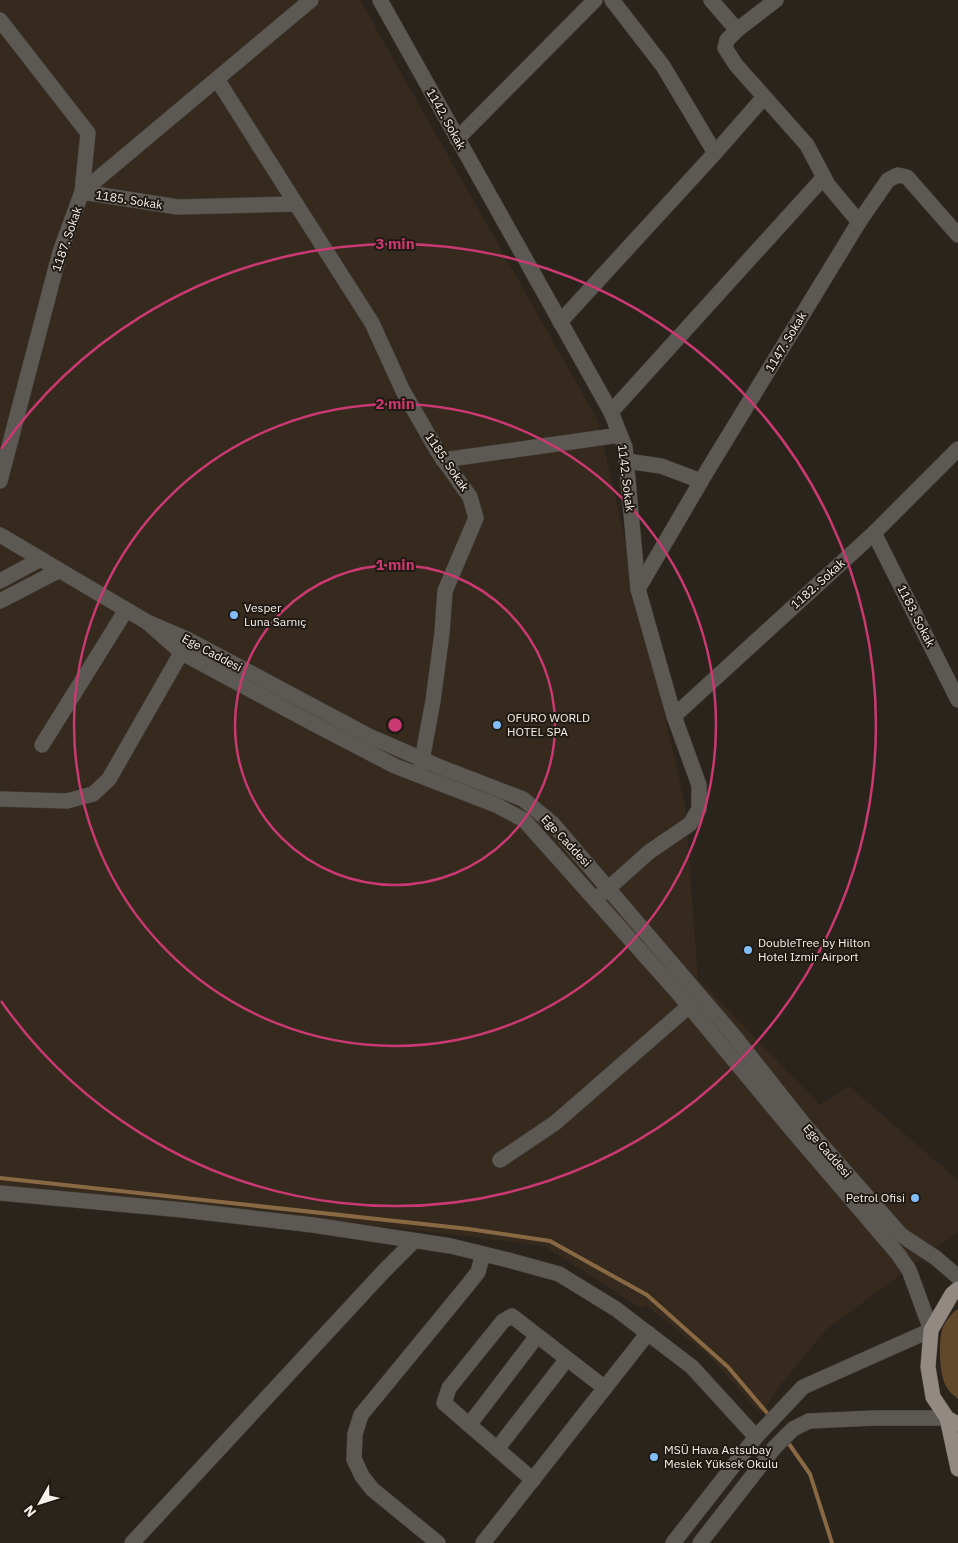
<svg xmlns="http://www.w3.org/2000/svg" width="958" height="1543" font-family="'IBM Plex Sans',sans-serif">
  <rect width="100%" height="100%" fill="#2b241c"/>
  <polygon fill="#352a1d" points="0,0 360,0 598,421 685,804 698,979 820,1105 849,1086 958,1180 958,1232 826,1330 783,1382 761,1414 710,1357 646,1305 641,1308 544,1246 407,1229 0,1186"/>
  <path fill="#61482b" d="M958 1309V1399C955 1396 949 1392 947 1388 939 1375 938 1341 943 1327 946 1321 952 1312 958 1309Z"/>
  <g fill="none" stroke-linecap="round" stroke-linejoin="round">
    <g stroke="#896944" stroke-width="4">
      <polyline points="0,1178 469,1229 550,1241 647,1295 728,1367 768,1414"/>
      <polyline points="789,1444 810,1474 832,1543"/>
    </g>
    <defs>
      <g id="minor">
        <polyline points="612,0 663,66 715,153"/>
        <polyline points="711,0 737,30"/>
        <polyline points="776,0 737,30 727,40 725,48 736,65 807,145 828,185 859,222"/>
        <polyline points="0,20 88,133 82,192"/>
        <polyline points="217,79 296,204"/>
        <polyline points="457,139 595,0"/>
        <polyline points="82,192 178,207 296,204 372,323 403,391 438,452 470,497 476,518 445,591 442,633 433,701 420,771"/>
        <polyline points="82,192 311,0"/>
        <polyline points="560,322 715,153 764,97"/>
        <polyline points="611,412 824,177"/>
        <polyline points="443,460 620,435"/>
        <polyline points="626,461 661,466 701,481"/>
        <polyline points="874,533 958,700"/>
        <polyline points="0,581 39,560"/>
        <polyline points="638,589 707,471 859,222 888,180 898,175 907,177 958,235"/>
        <polyline points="0,601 58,571"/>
        <polyline points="674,716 874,533 958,449"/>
        <polyline points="42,745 126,610"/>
        <polyline points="0,799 67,801 93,794 109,779 188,641"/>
        <polyline points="500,1160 555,1123 689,1006"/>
        <polyline points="0,1193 183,1210 313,1225 451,1246 508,1260 559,1274 616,1309 692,1367 756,1437"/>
        <polyline points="469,1425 537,1336"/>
        <polyline points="497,1449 567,1359"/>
        <polyline points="533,1480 444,1403 449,1388 503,1321 512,1316 605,1388"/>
        <polyline points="132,1543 384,1271 414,1241"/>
        <polyline points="438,1543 372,1489 362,1476 354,1459 355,1434 361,1415 467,1286 478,1272 483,1254"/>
        <polyline points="483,1543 648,1333"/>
      </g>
      <g id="tertiary">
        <polyline points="380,0 611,412 625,447 638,589 674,716 699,785 699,809 690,824 649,852 602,894"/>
        <polyline points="0,481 60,252 82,192"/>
        <polyline points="0,535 147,622 189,640 371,737 440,767 523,799 553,824 734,1036 806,1127 901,1235 936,1258 958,1277"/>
        <polyline points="147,622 182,653 314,724 395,766 496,805 524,820 679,994 792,1130 898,1254 909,1270 931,1330 803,1387 756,1437 673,1543"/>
        <polyline points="700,1543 775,1447 793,1429 809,1421 874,1418 947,1418"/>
      </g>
      <g id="primary">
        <polyline points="958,1289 952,1294 931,1330 928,1367 933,1397 947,1418 958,1424"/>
        <polyline points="947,1418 958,1469"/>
      </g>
    </defs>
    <use href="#minor" stroke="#474139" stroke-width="16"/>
    <use href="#tertiary" stroke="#474139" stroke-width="16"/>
    <use href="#primary" stroke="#474139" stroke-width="16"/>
    <use href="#minor" stroke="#5c5854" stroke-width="15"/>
    <use href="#tertiary" stroke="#5c5854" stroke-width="15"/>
    <use href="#primary" stroke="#928a82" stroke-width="15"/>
  </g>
  <g fill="none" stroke="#ca3971" stroke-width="2.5">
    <circle cx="395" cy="725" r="160"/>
    <circle cx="395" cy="725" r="321"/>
    <path d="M1 449A481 481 0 1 1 1 1001"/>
  </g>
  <g fill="#80bdfa" stroke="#211a13" stroke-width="2">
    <circle cx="234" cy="615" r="5"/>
    <circle cx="497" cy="725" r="5"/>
    <circle cx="748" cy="950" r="5"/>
    <circle cx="915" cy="1198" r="5"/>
    <circle cx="654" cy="1457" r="5"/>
  </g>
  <g text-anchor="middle" stroke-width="4" stroke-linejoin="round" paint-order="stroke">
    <g font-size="12" fill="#f6f1ec" stroke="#211a13">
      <text transform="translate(446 119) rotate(61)" y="4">1142. Sokak</text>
      <text transform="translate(129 200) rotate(9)" y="4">1185. Sokak</text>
      <text transform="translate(67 239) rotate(-71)" y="4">1187. Sokak</text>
      <text transform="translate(786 342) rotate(-59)" y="4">1147. Sokak</text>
      <text transform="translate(447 462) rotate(56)" y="4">1185. Sokak</text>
      <text transform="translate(626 478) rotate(83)" y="4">1142. Sokak</text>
      <text transform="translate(818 584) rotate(-42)" y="4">1182. Sokak</text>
      <text transform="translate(916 616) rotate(63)" y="4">1183. Sokak</text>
      <text transform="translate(212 653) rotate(28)" y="4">Ege Caddesi</text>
      <text transform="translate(566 841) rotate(47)" y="4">Ege Caddesi</text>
      <text transform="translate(827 1151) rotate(49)" y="4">Ege Caddesi</text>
    </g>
    <g font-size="12" fill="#f6f1ec" stroke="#211a13" text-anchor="start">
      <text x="244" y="612">Vesper<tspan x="244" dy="14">Luna Sarnıç</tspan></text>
      <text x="507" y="722">OFURO WORLD<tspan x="507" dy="14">HOTEL SPA</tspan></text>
      <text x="758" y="947">DoubleTree by Hilton<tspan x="758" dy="14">Hotel Izmir Airport</tspan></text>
      <text x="905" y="1202" text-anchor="end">Petrol Ofisi</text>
      <text x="664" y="1454">MSÜ Hava Astsubay<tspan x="664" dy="14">Meslek Yüksek Okulu</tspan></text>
    </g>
  </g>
  <circle cx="395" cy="725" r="8" fill="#ca3971" stroke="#211a13" stroke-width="2.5"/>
  <g font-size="15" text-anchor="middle" font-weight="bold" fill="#ca3971" stroke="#211a13" stroke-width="4" stroke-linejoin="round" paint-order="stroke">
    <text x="395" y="249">3 min</text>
    <text x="395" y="409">2 min</text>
    <text x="395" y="570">1 min</text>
  </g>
  <g transform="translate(40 1503) rotate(231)" stroke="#211a13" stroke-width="4" paint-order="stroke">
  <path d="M0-4L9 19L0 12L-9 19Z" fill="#f6f1ec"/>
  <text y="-8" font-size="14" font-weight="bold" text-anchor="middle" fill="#f6f1ec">N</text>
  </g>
</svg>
